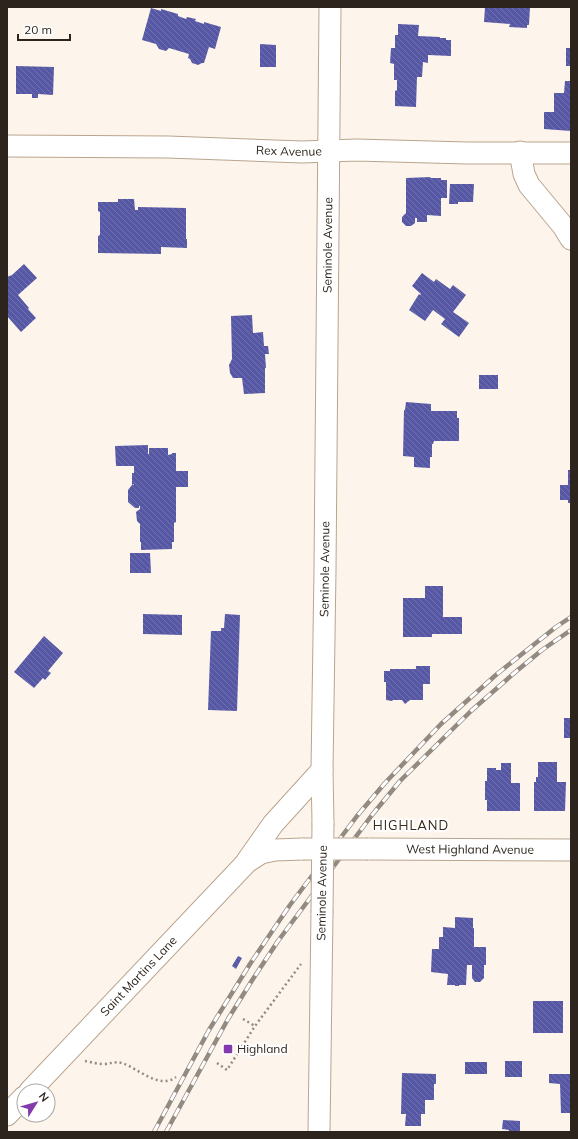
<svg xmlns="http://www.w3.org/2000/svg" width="578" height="1139" font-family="Mulish,sans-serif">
  <defs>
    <pattern id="building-back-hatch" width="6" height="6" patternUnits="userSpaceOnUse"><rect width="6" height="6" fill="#5658a6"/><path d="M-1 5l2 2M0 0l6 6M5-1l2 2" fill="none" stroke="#7072ab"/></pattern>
  </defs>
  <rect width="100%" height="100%" fill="#fdf4eb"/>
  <g fill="url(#building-back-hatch)">
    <polygon points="485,7 530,7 529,25 527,25 527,28 509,27 510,24 484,22"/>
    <polygon points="151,8 161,11 161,9 178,14 178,16 186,19 187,17 196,19 195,21 204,24 204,22 221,27 215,49 209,47 204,63 202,63 198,65 192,63 190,59 188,58 189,54 169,48 166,51 159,49 156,44 142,40"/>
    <polygon points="398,24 419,25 418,36 440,37 440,38 446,38 446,40 451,40 451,56 428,55 428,63 423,62 422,77 417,77 416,107 395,106 395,91 397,90 397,80 394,80 394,64 390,63 391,48 395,48 395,35 398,35"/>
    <polygon points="260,44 276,45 276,67 260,67"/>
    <rect x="566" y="48" width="5" height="18"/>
    <polygon points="16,66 54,67 53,95 38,94 38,98 32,98 32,94 16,94"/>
    <polygon points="565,81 571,81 571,131 544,129 544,112 554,112 554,93 564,93"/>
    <polygon points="431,177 430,178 441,178 441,180 447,180 447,198 441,198 441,216 427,215 427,222 417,222 417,218 415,218 415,223 411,226 406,226 402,222 402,217 406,213 406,178"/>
    <polygon points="450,184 474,184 473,202 458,202 458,204 449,204"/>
    <polygon points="118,199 134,199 135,210 138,210 138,207 186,208 186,239 187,239 187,248 161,247 161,254 98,253 98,236 100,235 100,212 98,211 98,202 118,202"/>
    <polygon points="24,264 37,278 18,295 29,308 28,309 36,318 21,332 7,316 7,277 12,275"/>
    <polygon points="422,273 434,282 436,279 450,289 453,285 466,295 453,312 469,323 459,337 441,324 445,319 433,310 425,321 409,310 419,294 420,295 421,294 412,286"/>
    <polygon points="252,315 253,333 263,332 264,346 268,346 269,354 265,354 266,368 265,368 265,393 244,394 242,378 233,378 230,373 229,365 232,359 231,316"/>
    <rect x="479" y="375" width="19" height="14"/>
    <polygon points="406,402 431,404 431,411 457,411 457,418 459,418 459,441 434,441 433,444 432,444 432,457 430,457 430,468 414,467 414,457 403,456 404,410 405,410"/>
    <polygon points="148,445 148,454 149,454 149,448 168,448 168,455 172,454 172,453 176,453 176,471 188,471 188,487 176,487 176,522 174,523 174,542 172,542 172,549 141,550 141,542 140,542 140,524 137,521 136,512 140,509 140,506 139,506 139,508 135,508 128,502 128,490 132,485 134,485 134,484 132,485 132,473 134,473 134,466 116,466 115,446"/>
    <polygon points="568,470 571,470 571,503 568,503 568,500 560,500 560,485 568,485"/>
    <polygon points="130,553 150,553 151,573 130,573"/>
    <polygon points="425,586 443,586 443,617 462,617 462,634 432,634 432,637 403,637 403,598 425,598"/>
    <polygon points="143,614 182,615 182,635 143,634"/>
    <polygon points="225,614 240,615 237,711 208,710 211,631 221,631 221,628 224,628"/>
    <polygon points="44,636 63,653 48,671 51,673 45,680 43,678 34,688 14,672"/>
    <polygon points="416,666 430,666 430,684 423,684 423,700 410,700 405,704 402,700 393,700 392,701 386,700 386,682 384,682 384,671 390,671 390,669 416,669"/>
    <rect x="564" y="718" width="7" height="20"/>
    <polygon points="538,762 557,762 557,782 566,782 565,811 534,811 534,782 536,782 536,777 538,777"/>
    <polygon points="501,763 511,763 511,783 520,783 520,811 487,811 487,800 485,800 485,781 487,781 487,768 496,768 496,770 501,770"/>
    <polygon points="455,917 473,918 473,928 474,928 474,947 486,947 486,965 484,965 484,978 480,982 475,982 472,978 472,965 467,965 466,985 459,985 459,986 455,986 455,985 447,985 448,974 431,972 432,949 439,949 439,937 443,937 443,927 455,928"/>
    <polygon points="238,956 242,958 236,969 232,966"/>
    <rect x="533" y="1001" width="30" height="32"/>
    <rect x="505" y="1061" width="17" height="16"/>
    <rect x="465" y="1062" width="22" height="12"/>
    <polygon points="402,1073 436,1074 436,1084 434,1084 434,1100 425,1100 425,1114 421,1114 421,1126 405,1126 406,1114 401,1114"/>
    <polygon points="549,1074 571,1074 571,1113 561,1113 560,1084 549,1083"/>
    <polygon points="503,1120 520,1121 520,1132 509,1132 509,1130 502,1129"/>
  </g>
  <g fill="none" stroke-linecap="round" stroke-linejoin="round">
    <defs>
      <g id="minor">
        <path id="s1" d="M7 146 168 147 302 152 356 150 467 153H571"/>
        <polyline points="520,152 524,174 529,185 563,226 571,239"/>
        <path id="s2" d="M323 823 322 770 325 570 330 7"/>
        <path id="s3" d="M368 849 571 850"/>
        <polyline points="247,861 273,824 322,770"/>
        <path id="s4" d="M30 1091 247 862 261 853 275 850 303 849"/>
        <polyline points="7,1115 24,1097"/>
        <polyline points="319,1132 322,913"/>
      </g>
    </defs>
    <use href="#minor" stroke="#b9a58f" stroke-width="23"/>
    <g stroke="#948c83" stroke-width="2.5" stroke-dasharray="2 3" stroke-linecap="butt">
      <polyline points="243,1019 255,1026"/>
      <path d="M85 1061C91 1062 97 1064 103 1064 110 1064 115 1061 122 1063 138 1068 159 1090 176 1077"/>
      <polyline points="217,1063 227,1070 255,1026 301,964"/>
    </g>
    <use href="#minor" stroke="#fff" stroke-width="21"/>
    <defs>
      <g id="rail">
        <polyline points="154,1132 209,1030 250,964 290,905 357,816 385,783 441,724 497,674 556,627 571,617"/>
        <polyline points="166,1132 228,1019 251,982 278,941 372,815 400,781 471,711 513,674 542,650 571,630"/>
      </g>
    </defs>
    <use href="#rail" stroke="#938a82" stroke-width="4.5"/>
    <use href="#rail" stroke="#fff" stroke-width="3" stroke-dasharray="9" stroke-linecap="butt"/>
    <defs>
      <g id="minor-bridge">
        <polyline points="303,849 368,849"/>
        <polyline points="322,913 323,823"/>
      </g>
    </defs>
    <use href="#minor-bridge" stroke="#b9a58f" stroke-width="23" stroke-linecap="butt"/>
    <use href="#minor-bridge" stroke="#fff" stroke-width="21"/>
  </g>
  <rect fill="#823aac" stroke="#fff" stroke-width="1.5" x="223" y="1044" width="10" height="10" rx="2"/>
  <g text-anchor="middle" stroke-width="4" stroke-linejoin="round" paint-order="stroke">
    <g font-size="12" fill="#2d251d" stroke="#fff">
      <text dy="4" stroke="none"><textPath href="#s1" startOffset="282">Rex Avenue</textPath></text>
      <text dy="4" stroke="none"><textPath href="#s2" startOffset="578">Seminole Avenue</textPath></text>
      <text dy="4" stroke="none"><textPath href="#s2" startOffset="254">Seminole Avenue</textPath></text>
      <text dy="4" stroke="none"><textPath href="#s3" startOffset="102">West Highland Avenue</textPath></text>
      <text transform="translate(322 893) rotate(-89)" y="4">Seminole Avenue</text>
      <text dy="4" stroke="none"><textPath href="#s4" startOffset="158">Saint Martins Lane</textPath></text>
    </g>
    <g font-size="12" fill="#2d251d" stroke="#fff" text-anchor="start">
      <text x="237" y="1053">Highland</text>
    </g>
    <g font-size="13" letter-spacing="1" fill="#392916" stroke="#fff">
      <text x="411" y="830">HIGHLAND</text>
    </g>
  </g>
  <rect width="578" height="1139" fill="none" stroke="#2d251d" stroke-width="16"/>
  <g transform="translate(36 1103) rotate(53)"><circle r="19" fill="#ffffff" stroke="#aba8a5"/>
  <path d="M0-3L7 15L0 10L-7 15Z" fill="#823aac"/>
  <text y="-6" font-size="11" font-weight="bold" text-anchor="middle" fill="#2d251d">N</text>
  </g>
  <path d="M18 34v6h52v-6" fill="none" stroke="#2d251d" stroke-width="2"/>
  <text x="24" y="34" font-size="12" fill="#2d251d" stroke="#ffffff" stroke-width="3" paint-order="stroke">20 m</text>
</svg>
